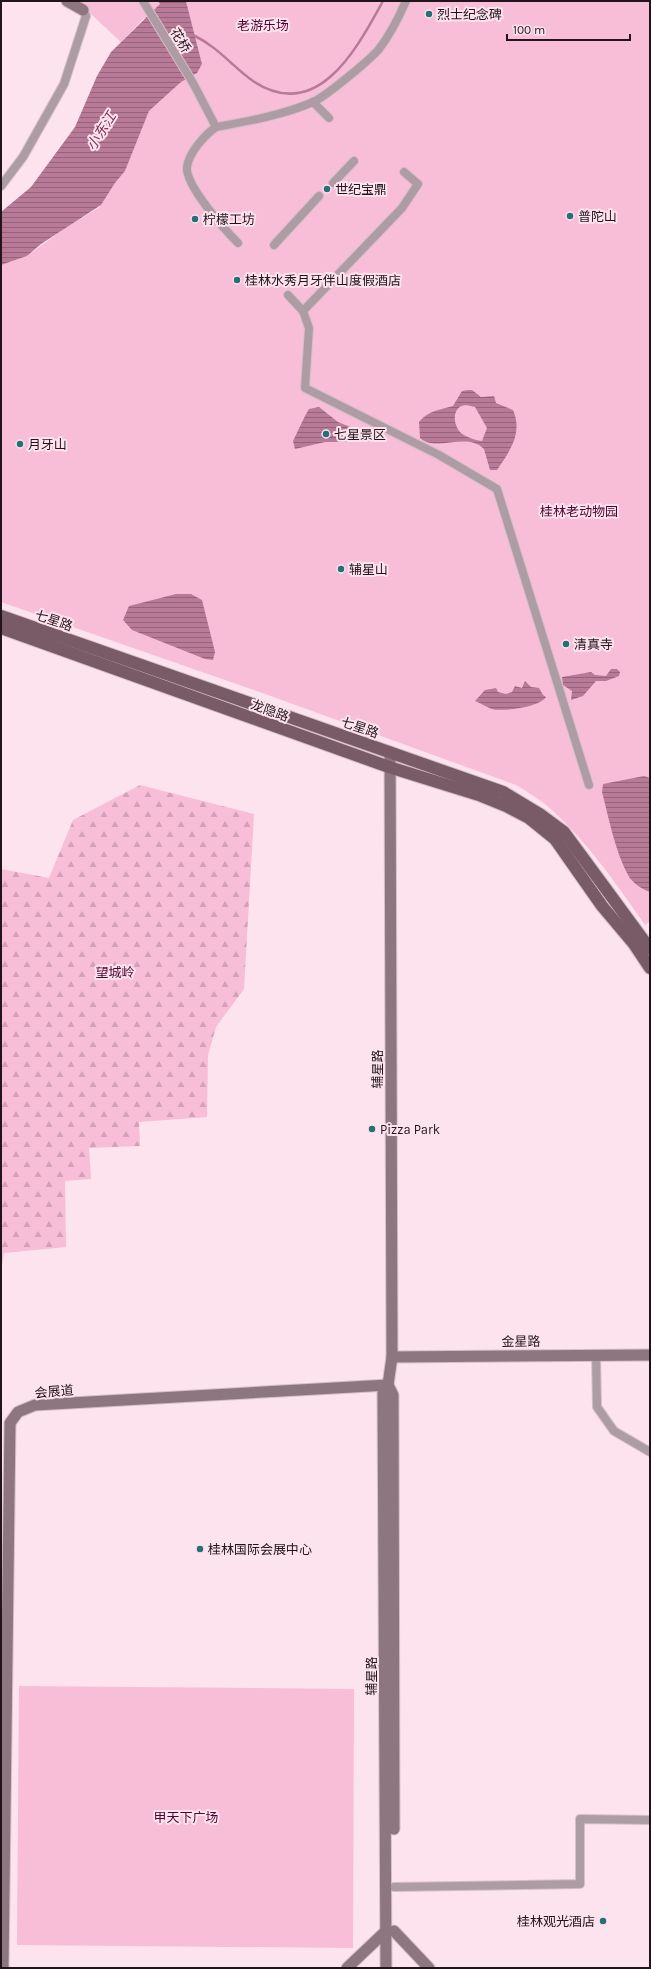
<svg xmlns="http://www.w3.org/2000/svg" width="651" height="1969" font-family="Karla,'Noto Sans SC',sans-serif">
  <defs>
    <pattern id="forest-firs" width="22" height="20" patternUnits="userSpaceOnUse"><rect width="22" height="20" fill="#f8bdd7"/><path d="M5 1l3.5 6h-7zM16 11l3.5 6h-7z" fill="#d4a2b8"/></pattern>
    <pattern id="water-rules" width="6" height="5" patternUnits="userSpaceOnUse"><rect width="6" height="5" fill="#b87a97"/><path d="M0 2.5h6" fill="none" stroke="#95637a"/></pattern>
  </defs>
  <rect width="100%" height="100%" fill="#fce3ee"/>
  <polygon fill="url(#forest-firs)" points="140,785 254,814 244,989 216,1027 208,1055 207,1117 139,1122 140,1146 89,1148 91,1179 65,1181 66,1247 4,1253 1,1271 1,869 49,878 73,820"/>
  <g fill="#f8bdd7">
    <path d="M77 1H158L202 64 186 1H650V921L645 925C616 883 584 837 545 804 536 797 526 791 516 785L268 695 1 602V265L27 256 68 226 99 208 115 183 125 171 149 111 181 82 144 18 121 42Z"/>
    <polygon points="19,1686 354,1689 353,1948 17,1945"/>
  </g>
  <g fill="url(#water-rules)" fill-rule="evenodd">
    <polygon points="158,1 186,1 202,64 197,73 181,82 149,111 125,171 115,183 101,205 41,244 27,256 1,265 1,212 31,187 75,127 97,76 111,52 160,4"/>
    <path d="M468 390H472L481 397 494 396 496 403 513 410C523 433 510 451 497 470H490L484 449C466 431 437 453 420 438L419 422C429 410 440 410 453 406L462 391ZM466 405 475 407 487 428 482 441C477 441 466 437 461 433 452 424 452 406 466 405Z"/>
    <polygon points="319,407 338,422 365,433 365,437 359,442 325,442 295,449 293,441 305,416 309,409"/>
    <polygon points="176,594 191,594 202,600 215,652 213,660 205,659 132,630 123,620 129,606"/>
    <polygon points="611,669 617,669 620,672 619,676 606,681 596,681 583,696 571,700 572,691 563,685 562,677 591,672 595,675 606,676"/>
    <path d="M525 681 531 687 539 688 543 695 546 697C540 707 503 712 492 709 488 708 481 703 475 701L485 690 496 688 498 692 506 694 512 692 515 686 522 688Z"/>
    <path d="M644 776 650 778V892C642 889 632 883 628 875 615 851 609 819 602 792L603 784Z"/>
  </g>
  <g fill="none" stroke-linecap="round" stroke-linejoin="round">
    <path stroke="#b87a97" stroke-width="2.5" d="M193 35C218 47 232 66 253 81 318 124 357 48 383 1"/>
    <defs>
      <g id="street">
        <path d="M143 1 193 83 216 127C249 121 283 115 313 102 325 97 371 59 379 49 390 35 399 17 406 1"/>
        <polyline points="313,102 329,118"/>
        <path d="M216 127C205 135 189 152 187 167 185 185 225 230 238 243"/>
        <polyline points="333,183 354,161"/>
        <polyline points="1,186 23,157 64,84 86,16 83,10"/>
        <polyline points="274,245 319,196"/>
        <polyline points="288,295 303,311 309,328 305,388 439,455 497,489 589,785"/>
        <polyline points="303,311 402,208 418,184 404,172"/>
        <polyline points="596,1354 597,1407 614,1431 650,1452"/>
        <polyline points="394,1887 580,1884 580,1819 650,1820"/>
      </g>
      <g id="secondary">
        <polyline points="67,1 83,10"/>
        <polyline points="392,1357 650,1355"/>
        <polyline points="388,1385 393,1395 394,1829"/>
        <polyline points="394,1931 429,1968"/>
        <polyline points="3,1968 10,1423 18,1412 35,1405 388,1385"/>
        <polyline points="347,1968 386,1931"/>
        <polyline points="386,1968 383,1393 388,1385 392,1357 390,752"/>
      </g>
      <g id="primary">
        <polyline points="1,616 503,792 541,815 564,832 650,949"/>
        <polyline points="1,628 389,767 479,795 506,806 529,818 555,839 602,906 634,944 650,968"/>
      </g>
    </defs>
    <use href="#street" stroke="#d5bec8" stroke-width="10"/>
    <use href="#secondary" stroke="#d5bec8" stroke-width="13"/>
    <use href="#primary" stroke="#d5bec8" stroke-width="14"/>
    <use href="#street" stroke="#ad9ca3" stroke-width="8"/>
    <use href="#secondary" stroke="#8e7680" stroke-width="11"/>
    <use href="#primary" stroke="#785b67" stroke-width="12"/>
  </g>
  <g fill="#257075" stroke="#fce3ee" stroke-width="1.5">
    <circle cx="429" cy="14" r="4"/>
    <circle cx="327" cy="189" r="4"/>
    <circle cx="570" cy="216" r="4"/>
    <circle cx="195" cy="219" r="4"/>
    <circle cx="237" cy="280" r="4"/>
    <circle cx="326" cy="434" r="4"/>
    <circle cx="20" cy="444" r="4"/>
    <circle cx="341" cy="569" r="4"/>
    <circle cx="566" cy="644" r="4"/>
    <circle cx="372" cy="1129" r="4"/>
    <circle cx="200" cy="1549" r="4"/>
    <circle cx="603" cy="1921" r="4"/>
  </g>
  <g text-anchor="middle" stroke-width="4" stroke-linejoin="round" paint-order="stroke">
    <g font-size="13" fill="#22141a" stroke="#fce3ee" text-anchor="start">
      <text x="437" y="19">烈士纪念碑</text>
      <text x="335" y="194">世纪宝鼎</text>
      <text x="578" y="221">普陀山</text>
      <text x="203" y="224">柠檬工坊</text>
      <text x="245" y="285">桂林水秀月牙伴山度假酒店</text>
      <text x="334" y="439">七星景区</text>
      <text x="28" y="449">月牙山</text>
      <text x="349" y="574">辅星山</text>
      <text x="574" y="649">清真寺</text>
      <text x="380" y="1134">Pizza Park</text>
      <text x="208" y="1554">桂林国际会展中心</text>
      <text x="595" y="1926" text-anchor="end">桂林观光酒店</text>
    </g>
    <g font-size="13" fill="#500332" stroke="#fce3ee">
      <text x="263" y="30">老游乐场</text>
      <text x="579" y="516">桂林老动物园</text>
      <text x="115" y="977">望城岭</text>
      <text x="186" y="1822">甲天下广场</text>
    </g>
    <g font-size="13" fill="#22141a" stroke="#fce3ee">
      <text transform="translate(181 40) rotate(59)" y="5">花桥</text>
      <text transform="translate(54 620) rotate(19)" y="5">七星路</text>
      <text transform="translate(270 710) rotate(20)" y="5">龙隐路</text>
      <text transform="translate(360 727) rotate(19)" y="5">七星路</text>
      <text transform="translate(377 1069) rotate(-90)" y="5">辅星路</text>
      <text transform="translate(521 1341) rotate(-1)" y="5">金星路</text>
      <text transform="translate(54 1391) rotate(-5)" y="5">会展道</text>
      <text transform="translate(371 1676) rotate(-90)" y="5">辅星路</text>
    </g>
    <g font-size="14" font-style="italic" fill="#7d3158" stroke="#fce3ee">
      <text transform="translate(101 131) rotate(-58)" y="5">小东江</text>
    </g>
  </g>
  <rect width="651" height="1969" fill="none" stroke="#22141a" stroke-width="4"/>
  <path d="M507 34v6h123v-6" fill="none" stroke="#22141a" stroke-width="2"/>
  <text x="513" y="34" font-size="12" fill="#22141a" stroke="#fce3ee" stroke-width="3" paint-order="stroke">100 m</text>
</svg>
